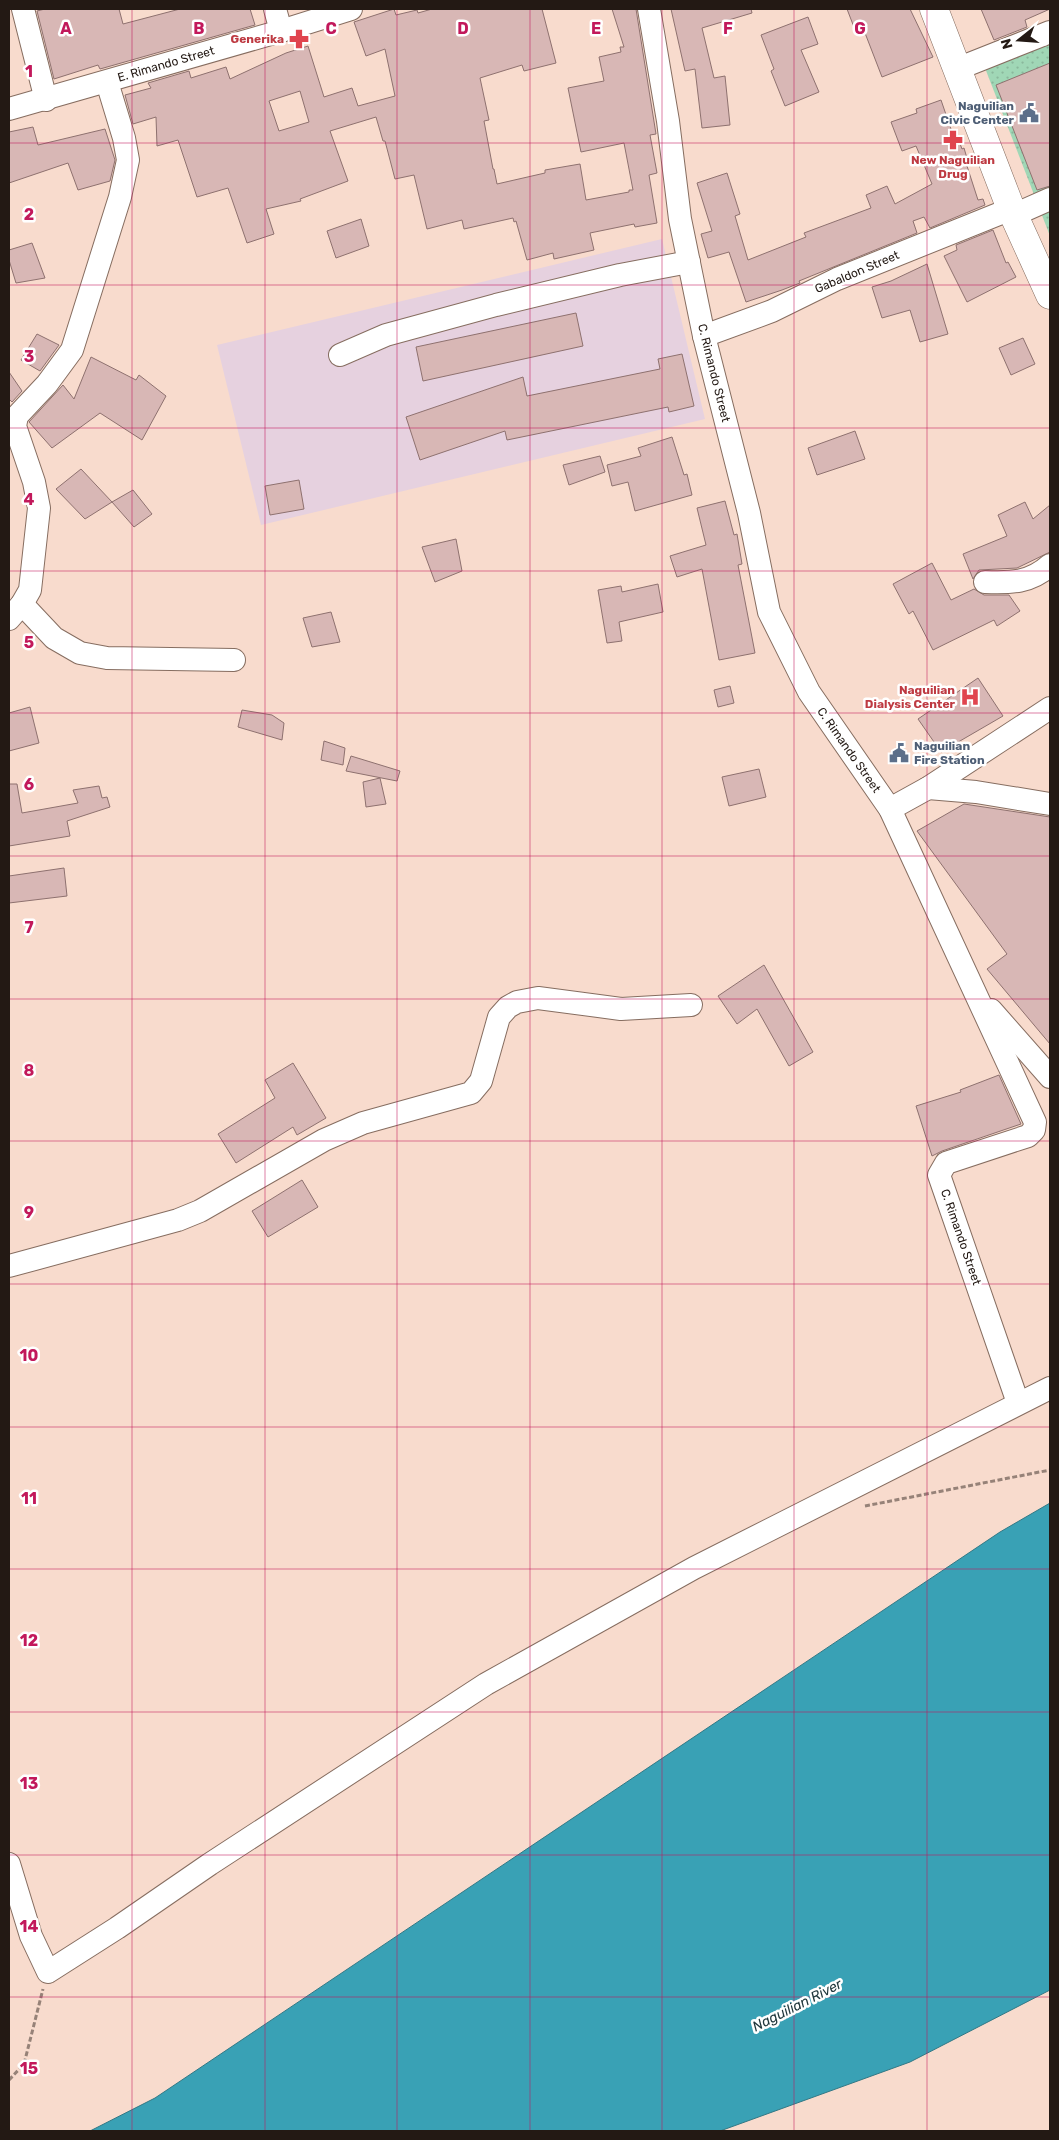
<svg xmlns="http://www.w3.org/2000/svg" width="1059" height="2140" font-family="Rubik,sans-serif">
  <defs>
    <pattern id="park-dots" width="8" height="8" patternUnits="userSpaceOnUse" patternTransform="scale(1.25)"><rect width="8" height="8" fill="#a0d7b6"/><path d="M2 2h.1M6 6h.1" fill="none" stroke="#8ab89c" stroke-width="1.8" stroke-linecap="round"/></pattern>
  </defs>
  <rect width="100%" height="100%" fill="#f8dbcd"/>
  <polygon fill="#e6d1df" points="662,239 705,419 261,525 217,345"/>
  <polygon fill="url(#park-dots)" points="1050,43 1050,236 985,68"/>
  <polygon fill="#39a1b5" stroke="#327885" points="1050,1503 1050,1990 910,2062 720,2131 90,2131 155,2098 1000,1532"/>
  <g fill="#d8b7b5" stroke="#8e716f" fill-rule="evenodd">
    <polygon points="45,9 119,9 123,24 180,9 250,9 255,25 100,69 98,65 54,79 37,11"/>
    <path d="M394 9 396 15 417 10 418 13 432 9H542L556 63 524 71 522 65 480 78 489 120 484 121 493 169H494L497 184 545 173V170L580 164 586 200 629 192V190H633L624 143 581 152 568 88 604 81 599 57 621 52 620 47H624L612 9H636L656 134 650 135 657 173 649 175 657 223 635 227 634 224 590 233 594 250 554 259 553 253 527 260 516 221 514 222 513 218 464 229 462 220 427 229 414 175 395 179 385 141H383L376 117 330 131 348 181 300 199 301 201 266 209 274 234 247 243 228 188 197 197 178 140 157 146 156 117 133 124 125 95 151 88 148 83 189 71 191 78 226 67 230 79 286 53 308 46 324 97 352 88 358 106 395 96 385 49 366 56 354 22ZM300 91 309 122 279 131 269 101Z"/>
    <polygon points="671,9 751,9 752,13 702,28 714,78 725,76 730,125 702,128 695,69 685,71"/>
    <polygon points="847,9 910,9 933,57 882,77 865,33 857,35"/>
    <polygon points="981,9 1050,9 1025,20 1027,27 994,40"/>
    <polygon points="808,17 818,44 801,50 819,92 785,106 771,71 774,69 761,35"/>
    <polygon points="1050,63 1050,186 1037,190 996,85"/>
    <polygon points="941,100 953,135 956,133 962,149 964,148 969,165 967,166 978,200 983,199 985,205 930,228 924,217 913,221 917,233 799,281 800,283 782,290 746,302 729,252 708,258 701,234 712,231 697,183 727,173 740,214 735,216 748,260 806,237 804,233 871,208 866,195 887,186 895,204 932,184 916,146 902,151 891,122 917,113 916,109"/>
    <polygon points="33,127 38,145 105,129 115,160 110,181 78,190 68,163 9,183 9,132"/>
    <polygon points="361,219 369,246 336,258 327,231"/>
    <polygon points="993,230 1006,263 1008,262 1016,277 967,302 944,256 957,250 956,245"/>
    <polygon points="32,243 45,278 16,283 9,260 9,250"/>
    <polygon points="927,264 948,334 920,342 910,310 882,318 872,287 891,281"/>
    <polygon points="576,313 583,346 423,381 416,347"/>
    <polygon points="37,334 59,345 40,371 21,360"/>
    <polygon points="1023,338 1035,364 1011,375 999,348"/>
    <polygon points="682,354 694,406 669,412 668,407 507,440 505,431 420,460 406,417 523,377 527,396 660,369 658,359"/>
    <polygon points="91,357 136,380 139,375 166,396 142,440 100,413 52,448 29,422 63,385 74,399"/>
    <polygon points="9,372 22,391 12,402 9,399"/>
    <polygon points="855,431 865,459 817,475 808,448"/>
    <polygon points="672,437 684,475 687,474 692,495 635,511 628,482 612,486 607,465 641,456 638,448"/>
    <polygon points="600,456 605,472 569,485 563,465"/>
    <polygon points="81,469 112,502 85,519 56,489"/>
    <polygon points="299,480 304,509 270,515 265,486"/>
    <polygon points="133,490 152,514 134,527 112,502"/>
    <polygon points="725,501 734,535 737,534 742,564 738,565 755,653 719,660 702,569 677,577 670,556 706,545 697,508"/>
    <polygon points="1025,502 1033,519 1050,505 1050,552 1017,568 979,570 973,579 963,554 1007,536 998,515"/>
    <polygon points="456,539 462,571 435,582 422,547"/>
    <polygon points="932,563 951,600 974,589 984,595 1009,595 1020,611 997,626 994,620 933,650 913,611 909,614 893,584"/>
    <polygon points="658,584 663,612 619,622 622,641 607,643 598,590 621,586 622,592"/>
    <polygon points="331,612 340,642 312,647 303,618"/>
    <polygon points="978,678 1003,716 941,752 918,719"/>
    <polygon points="730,686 734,703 718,707 714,690"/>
    <polygon points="30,707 39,743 9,751 9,713"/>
    <polygon points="242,710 272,715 284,723 282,740 238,727"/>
    <polygon points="324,741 345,748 343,765 321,760"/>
    <polygon points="351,756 400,771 397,781 346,771"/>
    <polygon points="759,769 766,797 729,806 722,777"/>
    <polygon points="380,778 386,804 366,807 363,782"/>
    <polygon points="9,784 17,784 22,813 78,803 73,790 99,786 102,798 107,797 110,807 67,821 70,836 9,846"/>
    <polygon points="964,804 1050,817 1050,1044 987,969 1007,954 917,831"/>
    <polygon points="64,868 67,896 9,903 9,876"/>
    <polygon points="764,965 813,1052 789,1066 757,1009 737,1024 718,996"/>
    <polygon points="293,1063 326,1118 297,1135 293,1127 236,1163 218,1134 275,1098 265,1080"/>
    <polygon points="999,1075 1021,1124 942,1151 932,1156 916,1106 961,1092 960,1090"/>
    <polygon points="302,1180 318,1207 268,1237 252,1211"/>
  </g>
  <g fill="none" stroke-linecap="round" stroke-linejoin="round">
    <defs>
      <g id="minor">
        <polyline points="23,9 46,100"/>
        <polyline points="275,9 281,31"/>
        <polyline points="649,9 668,121 680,219 704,336 749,513 769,612 809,692 890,809 1035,1122 1034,1130 1028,1136 946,1163 939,1175 1018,1403"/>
        <polyline points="957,69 1050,32"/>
        <polyline points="9,109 281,31 351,9"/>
        <polyline points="1014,215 1050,199"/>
        <polyline points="704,336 772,311 837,279 1011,209"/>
        <polyline points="340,355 386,335 496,305 620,275 689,262"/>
        <path d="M985 582C1011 583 1030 583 1050 565"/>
        <polyline points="22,604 54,638 80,653 107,658 234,660"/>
        <polyline points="9,619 22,604 30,590 39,508 34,482 15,426 17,416 47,384 72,350 120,197 128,160 124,138 107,82"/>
        <polyline points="928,788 976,792 1050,804"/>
        <polyline points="890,809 928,788 1050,708"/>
        <polyline points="991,1010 1050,1077"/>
        <polyline points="9,1266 178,1220 200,1211 324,1140 363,1123 471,1093 481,1081 499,1017 508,1007 517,1002 538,998 621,1009 691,1005"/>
        <polyline points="9,1864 31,1936 48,1972 117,1928 210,1864 486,1684 694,1568 1050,1388"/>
      </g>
      <polyline id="highway" points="934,9 1011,209 1050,295"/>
    </defs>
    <use href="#minor" stroke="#866d60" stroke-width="24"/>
    <use href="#highway" stroke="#866d60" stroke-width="29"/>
    <g stroke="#968278" stroke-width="3" stroke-dasharray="5 2.5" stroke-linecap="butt">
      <polyline points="865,1506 1050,1470"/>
      <polyline points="9,2080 24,2064 43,1989"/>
    </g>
    <use href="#minor" stroke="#fff" stroke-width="22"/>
    <use href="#highway" stroke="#fff" stroke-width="28"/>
  </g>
  <path fill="none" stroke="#c2185b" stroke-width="1" stroke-opacity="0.55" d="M132 9V2131M265 9V2131M397 9V2131M530 9V2131M662 9V2131M794 9V2131M927 9V2131M9 143H1050M9 285H1050M9 428H1050M9 571H1050M9 713H1050M9 856H1050M9 999H1050M9 1141H1050M9 1284H1050M9 1427H1050M9 1569H1050M9 1712H1050M9 1855H1050M9 1997H1050"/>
  <defs>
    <symbol id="pharmacy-bare" viewBox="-9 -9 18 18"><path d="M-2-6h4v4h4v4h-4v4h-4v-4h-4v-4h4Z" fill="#e0444e" stroke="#fff" stroke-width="2.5" paint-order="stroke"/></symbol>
    <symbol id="civic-bare" viewBox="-9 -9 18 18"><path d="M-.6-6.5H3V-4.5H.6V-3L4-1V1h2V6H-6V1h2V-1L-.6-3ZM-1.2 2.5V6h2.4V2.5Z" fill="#5c6f8a" stroke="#fff" stroke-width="2.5" paint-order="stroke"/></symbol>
    <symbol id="hospital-bare" viewBox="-9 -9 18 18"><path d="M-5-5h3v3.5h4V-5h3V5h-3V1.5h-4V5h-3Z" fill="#e0444e" stroke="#fff" stroke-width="2.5" paint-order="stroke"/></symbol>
  </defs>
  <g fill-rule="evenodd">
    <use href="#pharmacy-bare" x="285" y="25" width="28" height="28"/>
    <use href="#civic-bare" x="1015" y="99" width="28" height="28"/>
    <use href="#pharmacy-bare" x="939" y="126" width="28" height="28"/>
    <use href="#hospital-bare" x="956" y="683" width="28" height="28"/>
    <use href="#civic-bare" x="885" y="739" width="28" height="28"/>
  </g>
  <g text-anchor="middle" stroke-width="5" stroke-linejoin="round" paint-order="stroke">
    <g font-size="12" font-weight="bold" fill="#be3a42" stroke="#fff" text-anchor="end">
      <text x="284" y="43">Generika</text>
      <text x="953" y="164" text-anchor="middle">New Naguilian<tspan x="953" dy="14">Drug</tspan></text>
      <text x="955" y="694">Naguilian<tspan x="955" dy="14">Dialysis Center</tspan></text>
    </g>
    <g font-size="12" fill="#231914" stroke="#fff">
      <text transform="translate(166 64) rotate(-16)" y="4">E. Rimando Street</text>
      <text transform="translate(857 272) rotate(-23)" y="4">Gabaldon Street</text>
      <text transform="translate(714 373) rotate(76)" y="4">C. Rimando Street</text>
      <text transform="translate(849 750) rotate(55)" y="4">C. Rimando Street</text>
      <text transform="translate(961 1237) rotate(71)" y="4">C. Rimando Street</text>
    </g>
    <g font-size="12" font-weight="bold" fill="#4e5e75" stroke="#fff" text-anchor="end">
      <text x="1014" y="110">Naguilian<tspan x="1014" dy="14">Civic Center</tspan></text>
      <text x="914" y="750" text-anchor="start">Naguilian<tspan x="914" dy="14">Fire Station</tspan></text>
    </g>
    <g font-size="14" font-style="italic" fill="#21383d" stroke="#fff">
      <text transform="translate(797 2005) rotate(-27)" y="5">Naguilian River</text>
    </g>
  </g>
  <g font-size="16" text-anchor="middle" font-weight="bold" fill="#c2185b" stroke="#fff" stroke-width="5" stroke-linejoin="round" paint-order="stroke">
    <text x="66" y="34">A</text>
    <text x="199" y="34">B</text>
    <text x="331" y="34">C</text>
    <text x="463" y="34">D</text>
    <text x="596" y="34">E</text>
    <text x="728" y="34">F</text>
    <text x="860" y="34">G</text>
    <text x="29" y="77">1</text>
    <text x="29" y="220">2</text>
    <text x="29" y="362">3</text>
    <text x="29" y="505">4</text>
    <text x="29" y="648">5</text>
    <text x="29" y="790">6</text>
    <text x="29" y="933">7</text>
    <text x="29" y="1076">8</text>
    <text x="29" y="1218">9</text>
    <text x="29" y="1361">10</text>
    <text x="29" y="1504">11</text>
    <text x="29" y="1646">12</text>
    <text x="29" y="1789">13</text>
    <text x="29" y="1932">14</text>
    <text x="29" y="2074">15</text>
  </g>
  <rect width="1059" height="2140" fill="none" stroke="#231914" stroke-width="20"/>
  <g transform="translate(1019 40) rotate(253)" stroke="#ffffff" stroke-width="4" paint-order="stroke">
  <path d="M0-4L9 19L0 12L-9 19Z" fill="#231914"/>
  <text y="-8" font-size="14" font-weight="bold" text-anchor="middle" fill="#231914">N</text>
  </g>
</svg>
